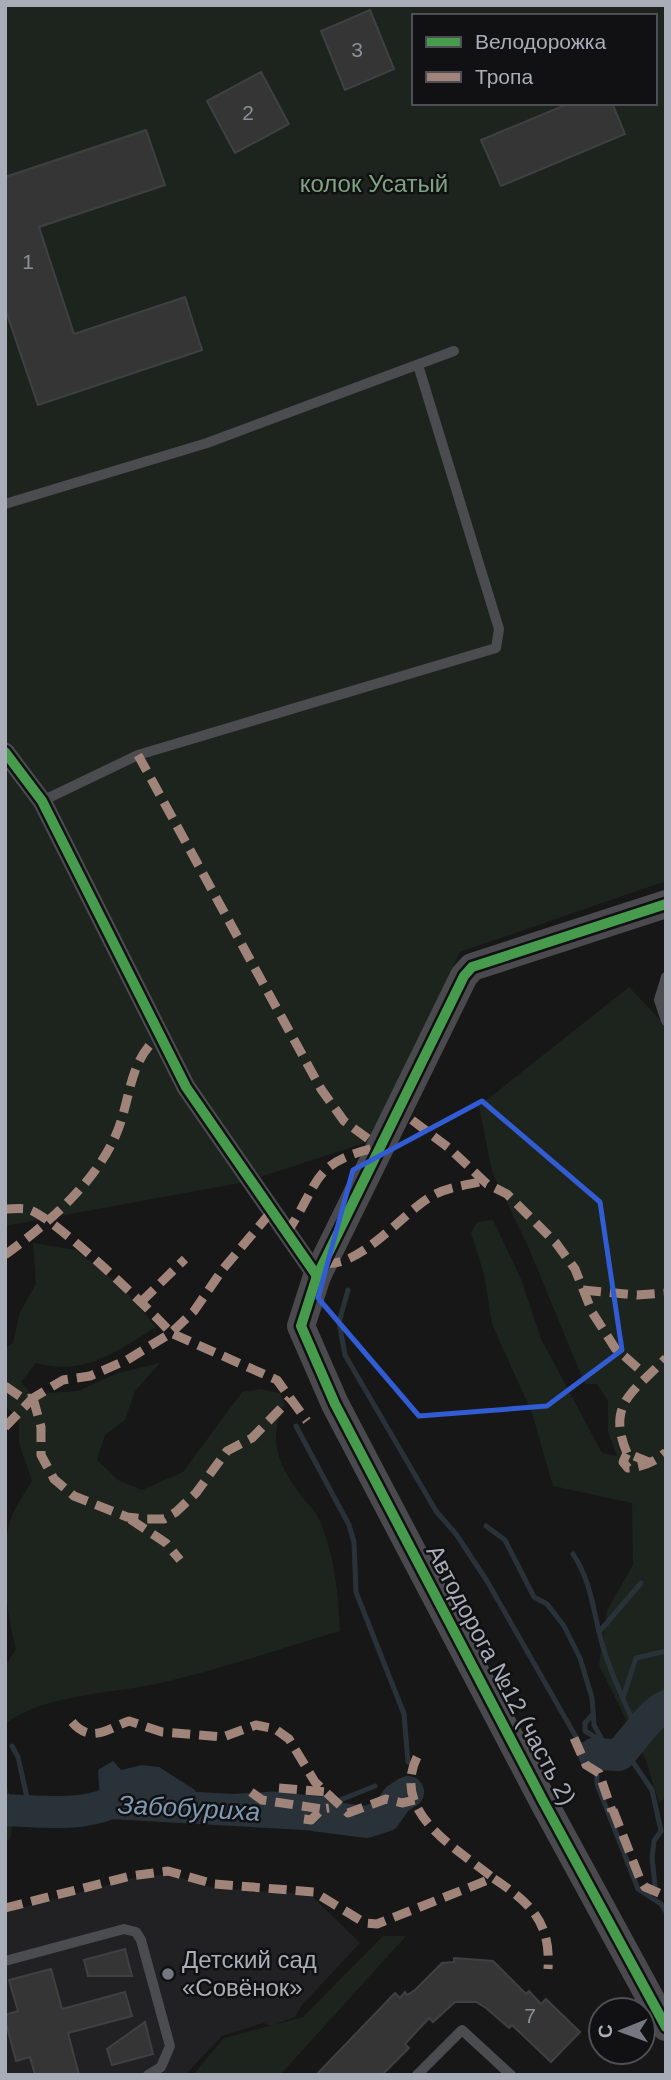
<svg xmlns="http://www.w3.org/2000/svg" width="671" height="2080" font-family="Arial,sans-serif">
  <rect width="100%" height="100%" fill="#171717"/>
  <polygon fill="#212123" points="168,1874 214,1888 310,1894 360,1943 302,2005 295,2017 271,2026 264,2023 222,2036 185,2075 5,2075 5,1912 133,1878"/>
  <g fill="#1d241e" fill-rule="evenodd">
    <path d="M5 5H666V881L460 952 371 1141 245 1182 5 1226ZM414 16H655V103H414Z"/>
    <polygon points="629,987 666,1026 666,1797 659,1803 646,1760 599,1665 607,1610 633,1565 632,1503 553,1486 532,1413 492,1324 484,1274 471,1233 477,1222 493,1220 521,1279 541,1339 602,1453 617,1456 608,1432 608,1401 597,1384 585,1384 527,1244 492,1172 479,1106"/>
    <path d="M33 1243 76 1250 122 1287 156 1327C115 1352 86 1376 36 1363L21 1382 31 1394 78 1391 118 1373 160 1363 135 1391 125 1420 105 1435 97 1460 118 1480 142 1490 183 1472 242 1392 260 1389 280 1393 285 1404C266 1440 279 1466 302 1497 309 1505 318 1514 321 1524 335 1558 338 1594 340 1631 282 1648 224 1668 165 1682 116 1694 45 1693 5 1724V1666L16 1649C6 1610 0 1565 9 1525 13 1509 24 1495 32 1481L19 1443V1417L5 1407V1348L13 1343 20 1312 36 1284Z"/>
    <path d="M5 1785C16 1801 13 1821 10 1839L5 1841Z"/>
    <polygon points="383,1936 406,1936 280,2075 193,2075 224,2038 303,2017"/>
  </g>
  <polygon fill="#2a3239" points="113,1761 121,1770 142,1765 159,1767 195,1790 198,1800 194,1810 162,1810 110,1817 101,1813 98,1770"/>
  <g fill="none" stroke-linecap="round" stroke-linejoin="round">
    <g stroke="#2a3239" stroke-width="5">
      <polyline points="348,1290 339,1322 345,1355 436,1511 456,1534 487,1581 580,1744 599,1750"/>
      <polyline points="296,1426 349,1525 354,1542 356,1592 404,1714 408,1762"/>
      <polyline points="486,1526 505,1540 534,1597 547,1604 564,1626 580,1658 592,1698 594,1725 604,1743 596,1754 597,1784 638,1889 661,1904 666,1912"/>
      <path d="M573 1554C590 1580 592 1603 599 1632 607 1667 625 1702 639 1735"/>
      <polyline points="599,1632 641,1583"/>
      <polyline points="624,1695 636,1658 666,1651"/>
      <polyline points="593,1714 585,1723 585,1731 602,1741"/>
      <polyline points="12,1746 18,1757 30,1811"/>
      <polyline points="619,1755 628,1755 652,1790 661,1831 654,1841 652,1858 655,1885"/>
      <polyline points="207,1807 224,1797 273,1794 338,1801 375,1786"/>
    </g>
    <g stroke="#2a3239" stroke-width="32">
      <path d="M594 1754 619 1755C632 1742 651 1712 666 1706"/>
      <path d="M5 1810C41 1811 77 1817 111 1803L304 1814 366 1822 385 1816 397 1799 408 1792"/>
    </g>
  </g>
  <g fill="#353536" stroke="#3f4043" stroke-width="2">
    <polygon points="370,10 394,69 345,90 321,31"/>
    <polygon points="261,72 289,124 235,153 207,101"/>
    <polygon points="570,103 612,103 625,134 501,186 481,140"/>
    <polygon points="146,130 165,185 39,227 74,334 185,297 202,350 38,405 5,308 5,177"/>
    <polygon points="125,1949 132,1976 88,1976 84,1960"/>
    <polygon points="454,1958 493,1961 526,1994 529,1991 541,2004 546,1999 580,2032 551,2062 512,2025 509,2028 486,2008 476,2002 455,2002 433,2022 429,2018 405,2044 409,2048 382,2075 316,2075 395,1993 400,1998 405,1992 407,1995 415,1990 442,1963 454,1962"/>
    <polygon points="51,1969 62,2009 125,1992 132,2016 68,2033 79,2075 35,2075 30,2057 16,2061 5,2019 5,2015 18,2011 9,1980"/>
    <polygon points="145,2022 153,2054 112,2065 107,2049"/>
  </g>
  <g fill="none" stroke-linecap="round" stroke-linejoin="round">
    <g stroke="#4b4c50" stroke-width="10">
      <polyline points="5,504 207,443 454,351"/>
      <polyline points="42,801 138,755 496,648 499,629 418,365"/>
      <polyline points="666,977 659,1000 666,1021"/>
      <polyline points="5,1961 124,1929 136,1932 141,1940 170,2046 161,2067 148,2075"/>
      <polyline points="417,2075 462,2030 511,2075"/>
    </g>
    <polyline stroke="#4b4c50" stroke-width="19" points="5,752 42,801 186,1087 317,1276"/>
    <polyline stroke="#4a4a4e" stroke-width="28" points="666,904 472,967 464,976 317,1276 301,1326 335,1404 543,1801 666,2027"/>
    <g stroke="#a18479" stroke-width="9" stroke-dasharray="18 9" stroke-linecap="butt">
      <polyline points="138,755 321,1089 344,1121 379,1147"/>
      <polyline points="412,1120 449,1148 487,1184 507,1194 556,1243 575,1269 592,1312 615,1348 648,1377"/>
      <path d="M5 1209C12 1209 20 1208 27 1209 50 1213 152 1311 171 1333L194 1311 223 1269 271 1212"/>
      <path d="M286 1234C321 1182 310 1162 379 1147"/>
      <path d="M5 1255C47 1224 93 1185 115 1137 132 1099 127 1062 160 1035"/>
      <path d="M323 1263C360 1269 402 1213 432 1196 447 1187 468 1185 484 1181"/>
      <polyline points="583,1290 637,1295 666,1293"/>
      <polyline points="141,1302 185,1259"/>
      <polyline points="5,1386 24,1399 33,1398 63,1380 90,1376 127,1360 171,1333 277,1380 307,1421"/>
      <polyline points="33,1398 41,1427 41,1455 54,1479 74,1496 127,1517 144,1519 164,1519 176,1512 196,1493 227,1451 252,1438 290,1399"/>
      <polyline points="5,1427 33,1398"/>
      <path d="M627 1453C606 1403 634 1392 666 1358"/>
      <path d="M651 1463 627 1453 623 1462 628 1468C642 1467 655 1462 666 1452"/>
      <polyline points="130,1519 166,1543 180,1560"/>
      <path d="M72 1722C91 1744 107 1729 129 1721L162 1732 223 1737 256 1725 275 1729 289 1739 315 1782 348 1813 386 1799 402 1803 415 1800"/>
      <polyline points="574,1738 586,1765 599,1773 612,1811"/>
      <path d="M417 1757C390 1813 458 1849 493 1878"/>
      <polyline points="279,1788 328,1792"/>
      <polyline points="251,1792 262,1800 322,1809"/>
      <polyline points="613,1810 640,1879 645,1887 666,1896"/>
      <polyline points="304,1819 311,1820 322,1809 329,1808"/>
      <path d="M5 1908 131 1876 168 1871 214 1884 314 1892 365 1923 377 1924 493 1878C530 1903 551 1921 548 1969"/>
    </g>
    <defs>
      <g id="cycleway">
        <polyline points="5,752 42,801 186,1087 317,1276"/>
        <polyline points="666,904 472,967 464,976 317,1276 301,1326 335,1404 543,1801 666,2027"/>
      </g>
    </defs>
    <use href="#cycleway" stroke="#111113" stroke-width="15"/>
    <use href="#cycleway" stroke="#469c4c" stroke-width="10"/>
  </g>
  <path fill="none" stroke="#325cd3" stroke-width="5" stroke-linejoin="round" d="M482 1101 600 1202 622 1350 547 1406 419 1416 318 1298 353 1170Z"/>
  <circle fill="#757880" stroke="#111113" stroke-width="2.5" cx="168" cy="1974" r="7"/>
  <g text-anchor="middle" stroke-width="5" stroke-linejoin="round" paint-order="stroke">
    <g font-size="21" fill="#8b8f98">
      <text x="357" y="57">3</text>
      <text x="248" y="120">2</text>
      <text x="28" y="269">1</text>
      <text x="530" y="2023">7</text>
    </g>
    <g font-size="24" fill="#7fa381" stroke="#111113">
      <text x="374" y="192">колок Усатый</text>
    </g>
    <g font-size="24" fill="#a8adb8" stroke="#111113">
      <text transform="translate(501 1675) rotate(62)" y="8">Автодорога №12 (часть 2)</text>
    </g>
    <g font-size="24" fill="#a8adb8" stroke="#111113" text-anchor="start">
      <text x="182" y="1968">Детский сад<tspan x="182" dy="28">«Совёнок»</tspan></text>
    </g>
    <g font-size="26" font-style="italic" fill="#7f9bb3" stroke="#111113">
      <text transform="translate(189 1808) rotate(3)" y="9">Забобуриха</text>
    </g>
  </g>
  <rect width="671" height="2080" fill="none" stroke="#a8adb8" stroke-width="14"/>
  <rect x="412" y="14" width="245" height="91" fill="#111113" stroke="#4d4f55" stroke-width="2"/>
  <rect x="426" y="37" width="35" height="10" fill="#469c4c" stroke="#4d4f55" stroke-width="2"/>
  <text x="475" y="49" font-size="21" fill="#a8adb8">Велодорожка</text>
  <rect x="426" y="72" width="35" height="10" fill="#a18479" stroke="#4d4f55" stroke-width="2"/>
  <text x="475" y="84" font-size="21" fill="#a8adb8">Тропа</text>
  <g transform="translate(622 2031) rotate(269)"><circle r="33" fill="#111113" stroke="#4d4f55" stroke-width="2"/>
  <path d="M0-5L12 26L0 18L-12 26Z" fill="#757880"/>
  <text y="-10" font-size="19" font-weight="bold" text-anchor="middle" fill="#a8adb8">С</text>
  </g>
</svg>
